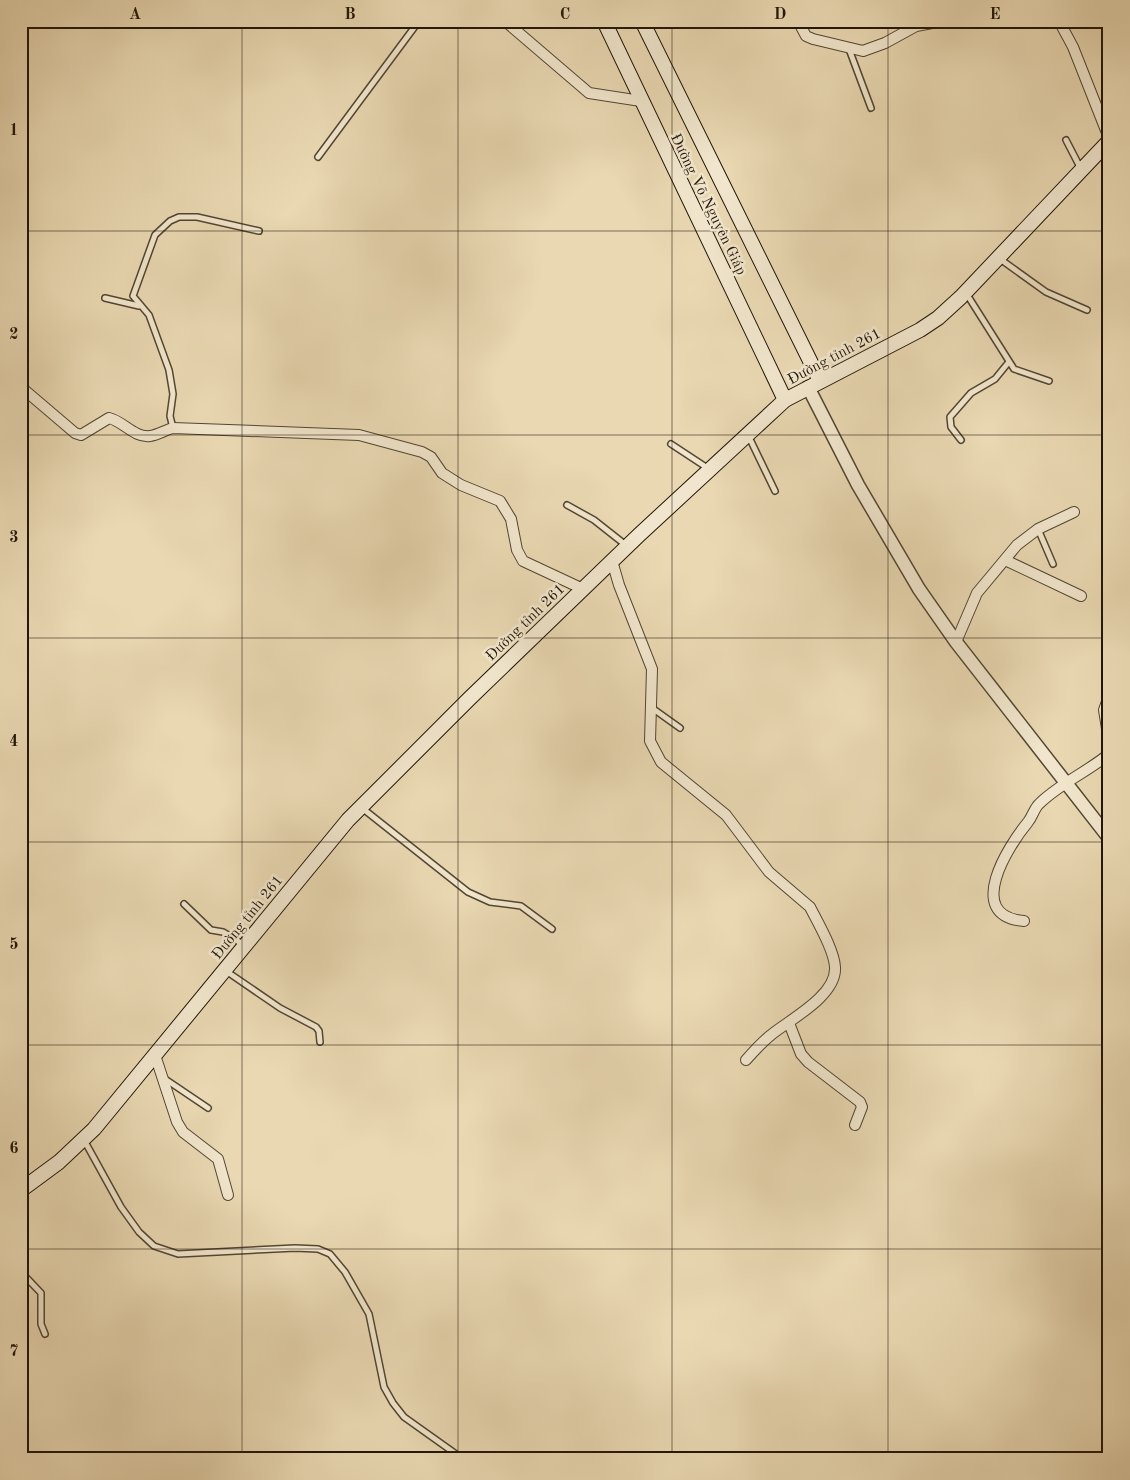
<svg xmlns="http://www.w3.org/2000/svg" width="1130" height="1480" font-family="'Old Standard TT',serif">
  <rect width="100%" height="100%" fill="#e9d8b2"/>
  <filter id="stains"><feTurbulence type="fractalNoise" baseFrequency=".004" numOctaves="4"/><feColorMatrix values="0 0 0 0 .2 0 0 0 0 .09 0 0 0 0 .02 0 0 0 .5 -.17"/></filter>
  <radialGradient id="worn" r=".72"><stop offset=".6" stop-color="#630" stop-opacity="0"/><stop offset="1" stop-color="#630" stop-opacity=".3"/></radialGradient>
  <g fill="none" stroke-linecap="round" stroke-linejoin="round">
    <defs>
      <g id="service">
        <polyline points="849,49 871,108"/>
        <polyline points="1066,140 1081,169"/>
        <polyline points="318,157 419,21"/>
        <polyline points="1000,259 1046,292 1087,310"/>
        <polyline points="966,293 1014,369 1049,381"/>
        <polyline points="105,298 139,306"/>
        <polyline points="173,428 170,416 173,394 169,370 149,315 133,296 155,235 170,221 179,217 197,217 259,231"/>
        <polyline points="748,435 775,491"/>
        <polyline points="961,440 951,427 950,417 971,393 995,379 1008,363"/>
        <polyline points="671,444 709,469"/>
        <polyline points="567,505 594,520 627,546"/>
        <polyline points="1038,529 1053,564"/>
        <polyline points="652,708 680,728"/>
        <polyline points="362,808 468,892 490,902 521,906 552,929"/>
        <polyline points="184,904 211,930 223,932 244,945"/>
        <polyline points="226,971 280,1008 316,1027 319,1031 320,1042"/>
        <polyline points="165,1079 208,1108"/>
        <polyline points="84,1140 121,1207 139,1232 154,1246 178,1254 295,1248 318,1249 330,1254 345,1272 369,1314 384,1387 393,1403 404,1417 463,1459"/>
        <polyline points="21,1272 41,1293 41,1324 45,1334"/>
      </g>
      <g id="minor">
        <polyline points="505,21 589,93 641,101"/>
        <polyline points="798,21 806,36 813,39 863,51 885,43 916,26 943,21"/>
        <polyline points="1059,21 1073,47 1109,138"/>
        <path d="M21 387 75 433 81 435 109 418C123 421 134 438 150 436 158 435 165 430 173 428L359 435 422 452 431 457 442 473 461 485 500 501 511 519 517 550 523 561 583 589"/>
        <polyline points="1005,560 1081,596"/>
        <path d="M612 561 619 585 652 669 650 741 661 762 726 815 769 872 810 907C818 923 834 950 835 967 837 996 789 1020 771 1035 762 1042 754 1051 746 1060"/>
        <polyline points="956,642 977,593 1017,545 1038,529 1074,512"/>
        <polyline points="1109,696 1104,710 1109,741"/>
        <path d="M1024 921C963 916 1009 845 1028 822 1033 816 1034 808 1040 803 1061 783 1087 772 1109 754"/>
        <polyline points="789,1023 801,1054 808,1062 860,1102 862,1107 855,1125"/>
        <polyline points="155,1055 177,1122 183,1132 218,1159 228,1195"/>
      </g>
      <polyline id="tertiary" points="808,387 858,485 919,589 956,642 1109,838"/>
      <g id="secondary">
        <polyline points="604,21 785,400"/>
        <polyline points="642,21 820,381"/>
        <polyline points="21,1190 59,1162 94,1129 348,820 470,698 639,535 785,400 920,330 938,318 961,297 1109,141"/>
      </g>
    </defs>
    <use href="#service" stroke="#534632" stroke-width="8"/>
    <use href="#minor" stroke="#534632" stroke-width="12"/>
    <use href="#tertiary" stroke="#534632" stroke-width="15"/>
    <use href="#secondary" stroke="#211608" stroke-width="16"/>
    <use href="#service" stroke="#f1e6cd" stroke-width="5"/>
    <use href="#minor" stroke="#f1e6cd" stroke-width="10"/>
    <use href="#tertiary" stroke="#f1e6cd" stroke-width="12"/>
    <use href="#secondary" stroke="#f1e6cd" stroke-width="14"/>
  </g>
  <path fill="none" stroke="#211608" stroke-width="1" stroke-opacity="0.55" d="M242 21V1459M458 21V1459M672 21V1459M888 21V1459M21 231H1109M21 435H1109M21 638H1109M21 842H1109M21 1045H1109M21 1249H1109"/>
  <g text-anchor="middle" stroke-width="5" stroke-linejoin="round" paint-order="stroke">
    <g font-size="15" fill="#211608" stroke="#f1e6cd">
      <text transform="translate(709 204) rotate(64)" y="5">Đường Võ Nguyên Giáp</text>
      <text transform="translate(834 356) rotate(-28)" y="5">Đường tỉnh 261</text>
      <text transform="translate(525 622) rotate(-44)" y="5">Đường tỉnh 261</text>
      <text transform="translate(247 917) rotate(-51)" y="5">Đường tỉnh 261</text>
    </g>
  </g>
  <rect width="1130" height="1480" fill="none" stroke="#e9d8b2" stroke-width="55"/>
  <rect x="28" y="28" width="1074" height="1424" fill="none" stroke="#211608" stroke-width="2"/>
  <g font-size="16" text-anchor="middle" font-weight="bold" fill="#211608">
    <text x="135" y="19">A</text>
    <text x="350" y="19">B</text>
    <text x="565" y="19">C</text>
    <text x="780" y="19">D</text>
    <text x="995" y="19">E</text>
    <text x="14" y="135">1</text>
    <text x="14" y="339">2</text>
    <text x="14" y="542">3</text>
    <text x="14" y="746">4</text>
    <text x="14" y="949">5</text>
    <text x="14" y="1153">6</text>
    <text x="14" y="1356">7</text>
  </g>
  <rect width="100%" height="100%" filter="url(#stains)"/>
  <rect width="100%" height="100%" fill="url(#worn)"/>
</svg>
